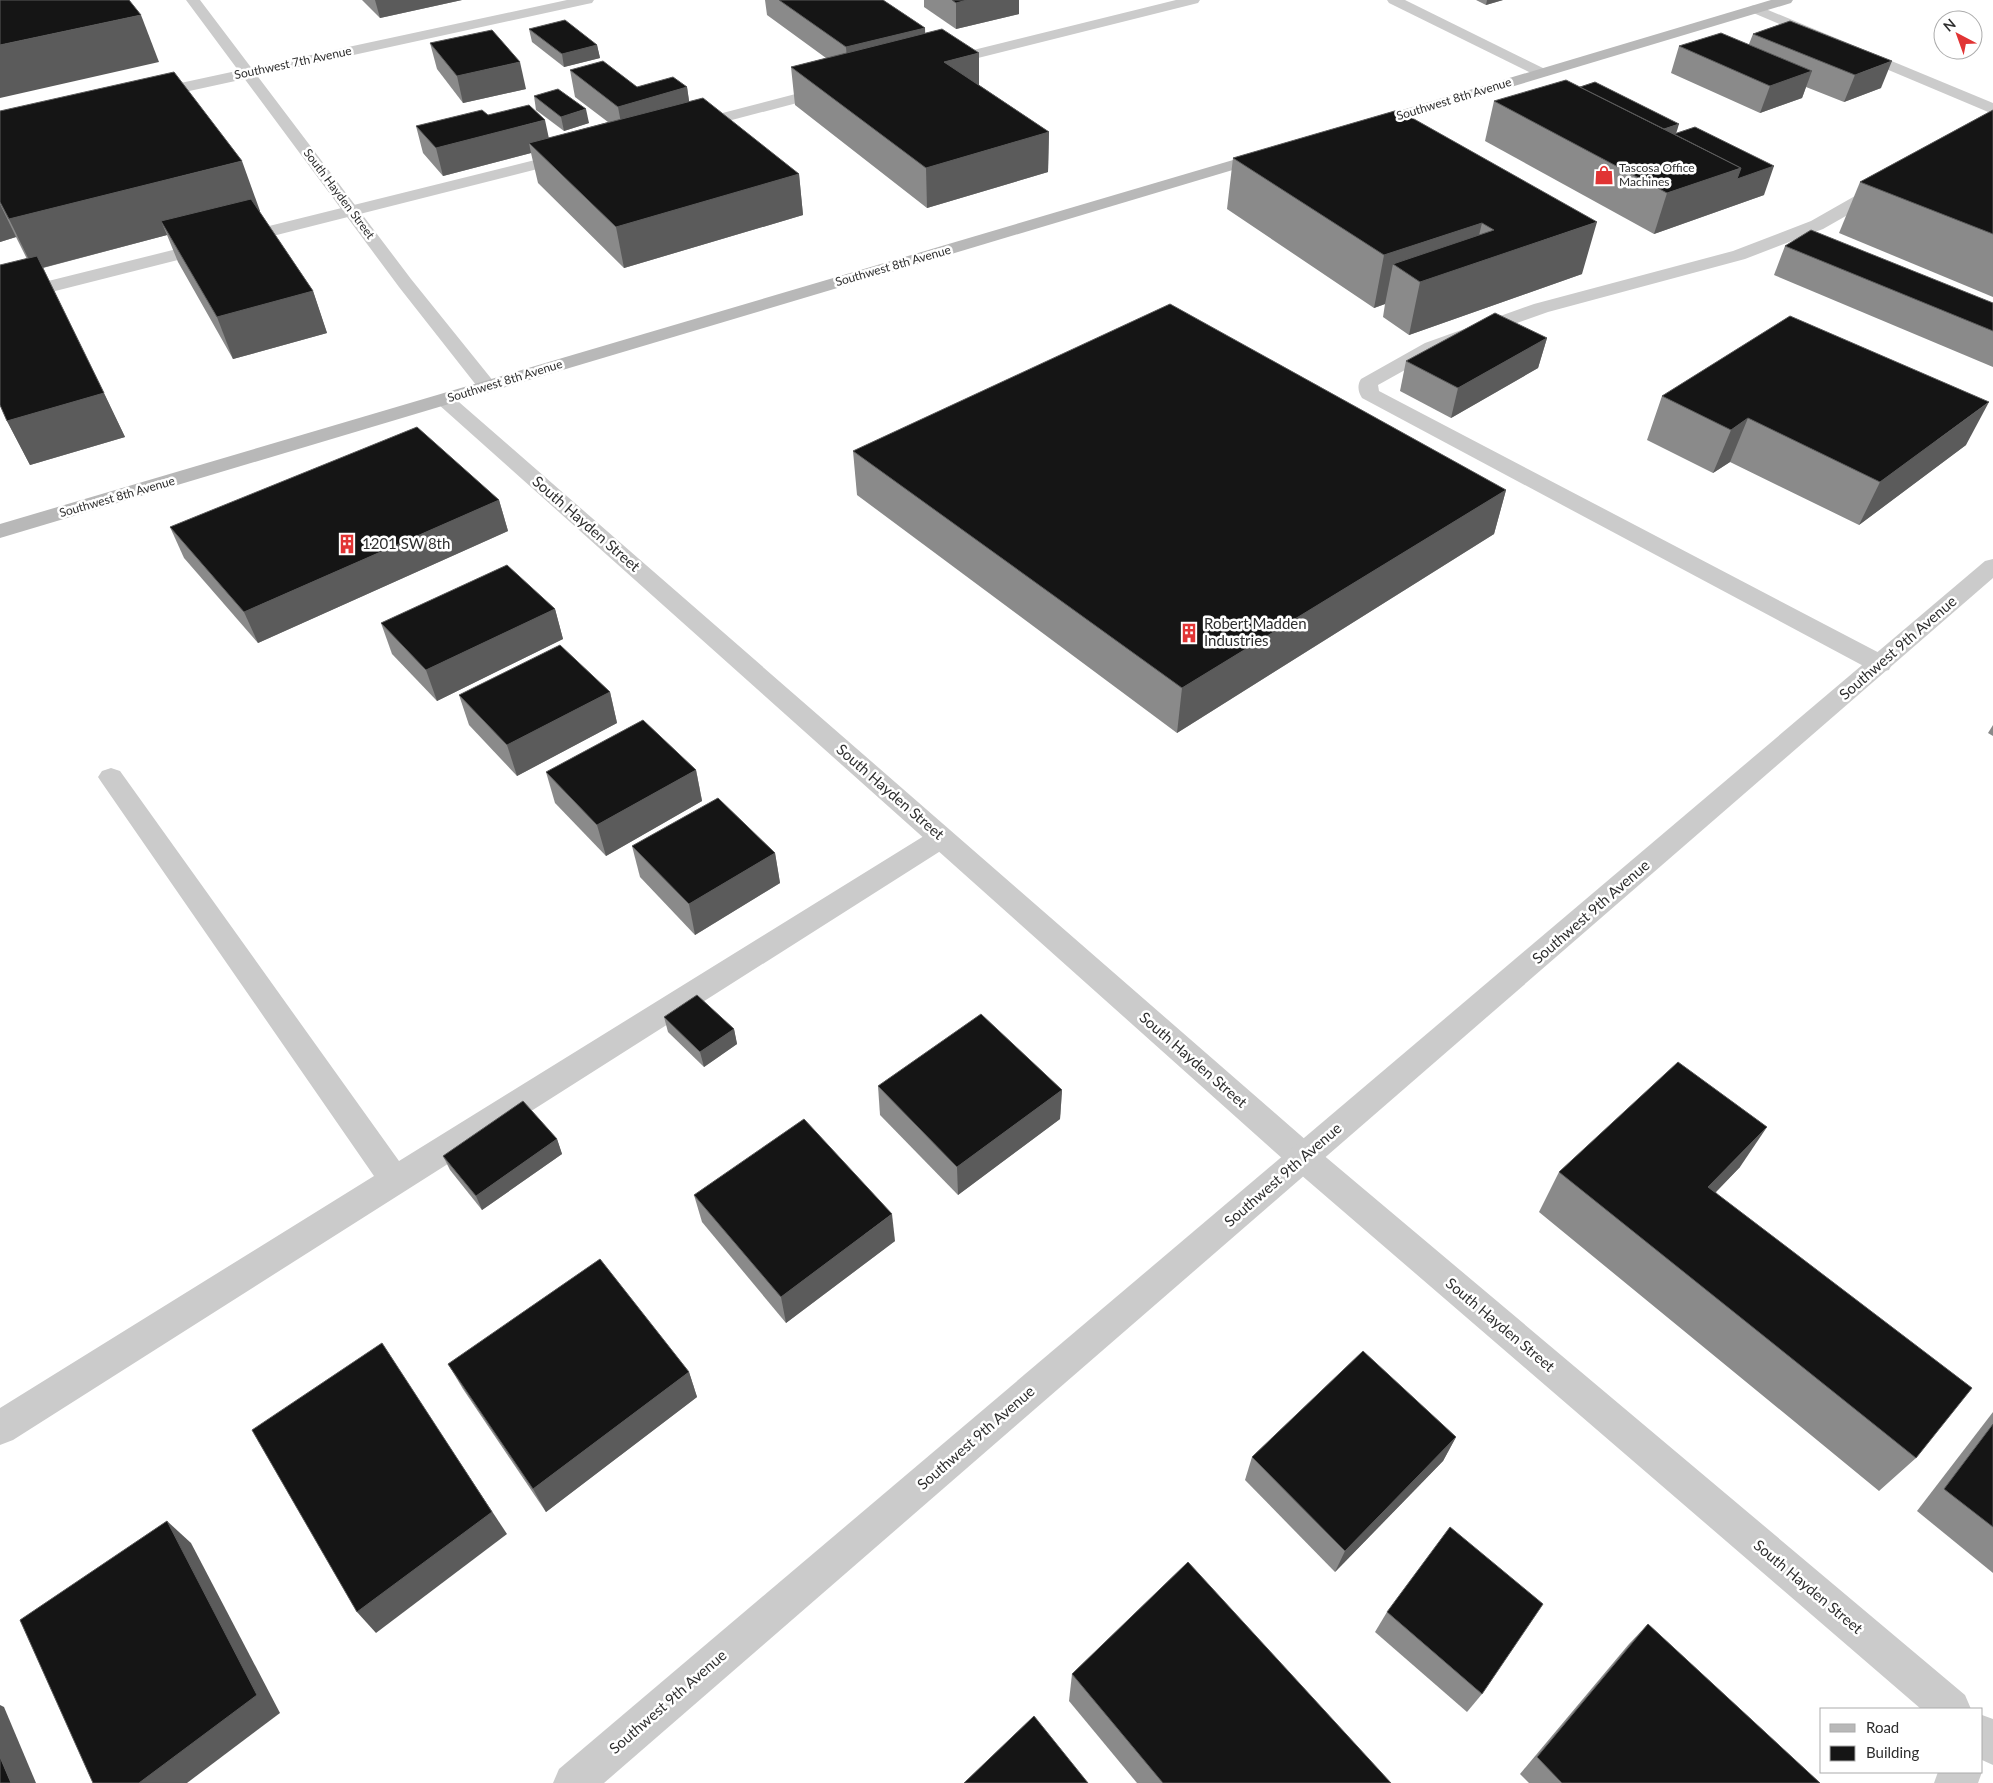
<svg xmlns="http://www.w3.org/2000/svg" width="1993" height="1783" font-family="Lato,sans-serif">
  <rect width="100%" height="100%" fill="#fff"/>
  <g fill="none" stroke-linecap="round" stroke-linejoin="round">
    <g fill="#cbcbcb" fill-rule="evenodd">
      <polygon points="1176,0 1200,0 1198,3 942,67 937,65 934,62 937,59"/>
      <polygon points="1756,5 1993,103 1993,114 1751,12 1749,9 1751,6"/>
      <polygon points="830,85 835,87 838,90 835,93 690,131 684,129 682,126 684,123"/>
      <polygon points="571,151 577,153 579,156 577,159 0,305 0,293"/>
      <path d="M1882 183 1888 184 1890 188 1888 192 1823 229 1745 259 1548 312 1439 351 1378 385 1379 391 1889 658 1892 664 1889 670 1880 672 1871 670 1362 398C1358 392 1357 385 1361 379L1425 343 1534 304 1733 251 1811 221 1876 184Z"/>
      <polygon points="111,768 120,771 399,1161 932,831 941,828 950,831 954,838 950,845 13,1440 0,1445 0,1408 374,1176 102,783 98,777 102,771"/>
      <polygon points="1982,1771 1982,1772 1978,1783 1934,1783 1938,1772"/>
    </g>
    <g fill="#cbcbcb" fill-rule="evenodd">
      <polygon points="186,0 200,0 411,279 494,382 497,386 494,390 487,392 480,390 399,287"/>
      <polygon points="1387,0 1405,0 1547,70 1550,73 1547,76 1537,76 1389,3"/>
      <polygon points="445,394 452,396 1315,1148 1965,1695 1971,1709 1921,1709 1293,1168 438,404 435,400 438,396"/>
      <polygon points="1982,1715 1993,1719 1993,1765 1982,1760"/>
    </g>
    <g fill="#cbcbcb" fill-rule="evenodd">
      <polygon points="567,0 594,0 592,3 587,4 148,100 143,98 140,95 143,92 148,90"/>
      <polygon points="1993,559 1993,578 604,1783 553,1783 559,1769 1985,561"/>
    </g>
    <g fill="#b8b8b8" fill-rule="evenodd">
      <polygon points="1771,0 1793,0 1791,3 1374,128 1362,128 1360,125 1362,122"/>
      <polygon points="1267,150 1273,152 1275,155 1273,158 0,538 0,524"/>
    </g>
  </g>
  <g fill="#8a8a8a">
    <polygon points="362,0 462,0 380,18"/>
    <polygon points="765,0 883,0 925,28 925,33 979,85 1049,132 1048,172 927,208 795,105 791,67 826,58 767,15"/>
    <polygon points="924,0 1019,0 1019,14 956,29 924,7"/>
    <polygon points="1476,0 1503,0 1486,5"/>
    <polygon points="1790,21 1881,88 1844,102 1806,87 1802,98 1760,113 1671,73 1679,46 1749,44 1753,34"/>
    <polygon points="529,29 597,45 600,58 564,67 532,42"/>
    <polygon points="430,43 526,89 463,103 437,69"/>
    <polygon points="570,70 637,87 687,87 689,101 799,174 803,215 624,268 538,183 531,153 443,176 423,153 416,126 488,115 549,138 608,122 575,97"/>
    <polygon points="534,96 589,123 564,131 536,110"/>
    <polygon points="1494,101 1676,133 1764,195 1654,234 1485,141"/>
    <polygon points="1398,110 1582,274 1409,335 1383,317 1385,304 1374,308 1227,209 1233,158"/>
    <polygon points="1993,110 1993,297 1839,233 1860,182"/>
    <polygon points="0,111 260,211 259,211 313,291 327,333 233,359 178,262 167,235 43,268 125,437 30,465 7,421 27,259 16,237 0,242"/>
    <polygon points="1785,246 1993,303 1993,367 1774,275"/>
    <polygon points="1547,338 1538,368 1451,418 1400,391 1406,361"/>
    <polygon points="1662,396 1966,445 1859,525 1730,462 1713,473 1647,440"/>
    <polygon points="853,451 1506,490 1494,534 1177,733 857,495"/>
    <polygon points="499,500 508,531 258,643 184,558 170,527"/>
    <polygon points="555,609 563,639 437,701 392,654 381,623"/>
    <polygon points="610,692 617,723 517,776 469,725 459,695"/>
    <polygon points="1993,725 1993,736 1988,733"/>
    <polygon points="696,770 702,801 606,856 555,803 546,772"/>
    <polygon points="632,846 775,853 780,883 695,935 640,877"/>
    <polygon points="664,1017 734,1029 737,1044 704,1067 668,1032"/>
    <polygon points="878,1086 1062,1090 1060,1119 958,1195 880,1115"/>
    <polygon points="557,1139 562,1154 482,1210 450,1170 443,1156"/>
    <polygon points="1740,1167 1716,1192 1916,1458 1879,1491 1539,1212 1559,1172"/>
    <polygon points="694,1195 895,1241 786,1323 702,1222"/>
    <polygon points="448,1364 689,1372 697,1397 546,1512 463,1389"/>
    <polygon points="1993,1412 1993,1573 1917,1511"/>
    <polygon points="1456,1437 1443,1461 1335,1572 1245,1480 1252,1457"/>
    <polygon points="1387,1612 1482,1694 1467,1712 1375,1632"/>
    <polygon points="1648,1624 1820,1783 1529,1783 1520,1774 1629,1644"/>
    <polygon points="1072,1674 1391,1783 1137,1783 1069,1701"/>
  </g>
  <g fill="#5b5b5b">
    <polygon points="375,0 462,0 380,18"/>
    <polygon points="967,0 1019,0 1019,14 956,29 956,3"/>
    <polygon points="1487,0 1503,0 1486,5"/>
    <polygon points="141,15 159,62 0,98 0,45"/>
    <polygon points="925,28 926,54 848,74 846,47"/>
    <polygon points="597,45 600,58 564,67 562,54"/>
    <polygon points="979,53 979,91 944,62"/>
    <polygon points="1892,61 1881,88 1844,102 1855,75"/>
    <polygon points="520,62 526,89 463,103 457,76"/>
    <polygon points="1812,71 1802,98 1760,113 1770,86"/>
    <polygon points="687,87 691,114 623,134 618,107"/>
    <polygon points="586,109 589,123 564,131 561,117"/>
    <polygon points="545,120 551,148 529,143 531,153 443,176 436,148"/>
    <polygon points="1679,124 1672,147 1647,134"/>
    <polygon points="1049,132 1048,172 927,208 926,168"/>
    <polygon points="242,161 260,211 170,235 161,221 167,235 34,270 9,219"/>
    <polygon points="1774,166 1764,195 1654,234 1667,193 1741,168"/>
    <polygon points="799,174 803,215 624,268 616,227"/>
    <polygon points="0,204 16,237 0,242"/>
    <polygon points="1597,222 1582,274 1409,335 1420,282 1393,264 1385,304 1374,308 1384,255 1482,223 1472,264"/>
    <polygon points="313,291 327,333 233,359 217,317"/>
    <polygon points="1547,338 1538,368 1451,418 1458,388"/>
    <polygon points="104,393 125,437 30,465 7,421"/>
    <polygon points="1989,402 1966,445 1859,525 1880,482"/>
    <polygon points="1748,418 1730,462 1713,473 1731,430"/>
    <polygon points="1506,490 1494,534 1177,733 1182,688"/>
    <polygon points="499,500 508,531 258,643 244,612"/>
    <polygon points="555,609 563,639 437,701 426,670"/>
    <polygon points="610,692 617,723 517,776 507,745"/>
    <polygon points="696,770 702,801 606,856 597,825"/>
    <polygon points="775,853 780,883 695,935 689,904"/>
    <polygon points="734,1029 737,1044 704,1067 700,1052"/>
    <polygon points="1062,1090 1060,1119 958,1195 957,1167"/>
    <polygon points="1767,1127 1740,1167 1683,1226 1708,1187"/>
    <polygon points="557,1139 562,1154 482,1210 476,1196"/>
    <polygon points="892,1214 895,1241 786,1323 781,1297"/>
    <polygon points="398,1369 507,1534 376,1633 357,1612"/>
    <polygon points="689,1372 697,1397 546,1512 533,1489"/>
    <polygon points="1456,1437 1443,1461 1335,1572 1345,1551"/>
    <polygon points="167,1521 191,1543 280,1713 187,1783 139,1783"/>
    <polygon points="0,1705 4,1707 36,1783 11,1783 0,1757"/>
  </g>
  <g fill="#151515" stroke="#5b5b5b">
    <polygon points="0,0 129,0 141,15 0,45"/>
    <polygon points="779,0 883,0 925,28 846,47"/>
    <polygon points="952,0 967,0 956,3"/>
    <polygon points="565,20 597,45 562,54 529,29"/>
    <polygon points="1790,21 1892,61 1855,75 1753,34"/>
    <polygon points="942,29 979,53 944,62 1049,132 926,168 791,67"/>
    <polygon points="492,30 520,62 457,76 430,43"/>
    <polygon points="1721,33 1812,71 1770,86 1679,46"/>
    <polygon points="603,61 637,87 673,77 687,87 618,107 570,70"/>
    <polygon points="174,72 242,161 9,219 0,202 0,111"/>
    <polygon points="1566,80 1741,168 1667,193 1494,101"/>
    <polygon points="1595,82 1679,124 1664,129 1580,87"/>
    <polygon points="558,89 586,109 561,117 534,96"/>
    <polygon points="703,98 799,174 616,227 529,143"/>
    <polygon points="529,105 545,120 436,148 416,126 482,110 488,115"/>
    <polygon points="1398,110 1597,222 1420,282 1393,264 1494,230 1482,223 1384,255 1233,158"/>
    <polygon points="1993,110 1993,234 1860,182"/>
    <polygon points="1695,127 1774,166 1737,179 1741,168 1674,134"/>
    <polygon points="251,199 313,291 217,317 161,221"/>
    <polygon points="1811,230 1993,303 1993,331 1785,246"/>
    <polygon points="37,256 104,393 7,421 0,405 0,265"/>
    <polygon points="1170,304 1506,490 1182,688 853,451"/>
    <polygon points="1495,313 1547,338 1458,388 1406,361"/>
    <polygon points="1790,316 1989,402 1880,482 1748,418 1731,430 1662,396"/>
    <polygon points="417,427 499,500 244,612 170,527"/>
    <polygon points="507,565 555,609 426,670 381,623"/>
    <polygon points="560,645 610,692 507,745 459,695"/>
    <polygon points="643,720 696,770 597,825 546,772"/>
    <polygon points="718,798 775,853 689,904 632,846"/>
    <polygon points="697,995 734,1029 700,1052 664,1017"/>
    <polygon points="981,1014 1062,1090 957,1167 878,1086"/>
    <polygon points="1678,1062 1767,1127 1708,1187 1972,1388 1916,1458 1559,1172"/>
    <polygon points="523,1101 557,1139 476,1196 443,1156"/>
    <polygon points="804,1119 892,1214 781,1297 694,1195"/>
    <polygon points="600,1259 689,1372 533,1489 448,1364"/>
    <polygon points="382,1343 492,1512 357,1612 252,1430"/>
    <polygon points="1363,1351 1456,1437 1345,1551 1252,1457"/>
    <polygon points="1993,1424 1993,1527 1944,1489"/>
    <polygon points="167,1521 257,1695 139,1783 93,1783 20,1620"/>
    <polygon points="1450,1527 1543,1604 1482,1694 1387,1612"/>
    <polygon points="1188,1562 1391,1783 1163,1783 1072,1674"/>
    <polygon points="1648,1624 1820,1783 1562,1783 1537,1757"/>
    <polygon points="1034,1716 1088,1783 964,1783"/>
    <polygon points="0,1757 11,1783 0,1783"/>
  </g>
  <defs>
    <symbol id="shop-bare" viewBox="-9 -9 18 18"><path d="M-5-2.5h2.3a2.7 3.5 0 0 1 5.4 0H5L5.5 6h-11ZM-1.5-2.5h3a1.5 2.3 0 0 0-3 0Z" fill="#e13434" stroke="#fff" stroke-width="2.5" paint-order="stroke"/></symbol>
    <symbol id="building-bare" viewBox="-9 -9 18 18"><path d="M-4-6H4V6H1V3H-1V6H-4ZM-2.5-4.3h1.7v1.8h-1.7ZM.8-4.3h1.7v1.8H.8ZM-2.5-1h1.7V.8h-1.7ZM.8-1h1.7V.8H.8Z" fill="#e13434" stroke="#fff" stroke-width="2.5" paint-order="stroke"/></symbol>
  </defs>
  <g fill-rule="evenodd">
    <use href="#shop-bare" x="1590" y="161" width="28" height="28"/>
    <use href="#building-bare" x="333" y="530" width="28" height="28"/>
    <use href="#building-bare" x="1175" y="619" width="28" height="28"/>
  </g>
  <g text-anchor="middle" stroke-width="5" stroke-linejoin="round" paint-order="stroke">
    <g font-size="12" fill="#2e2e2e" stroke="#fff">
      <text transform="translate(293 63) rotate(-12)" y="4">Southwest 7th Avenue</text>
      <text transform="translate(1454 99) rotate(-17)" y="4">Southwest 8th Avenue</text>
      <text transform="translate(339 194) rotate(53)" y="4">South Hayden Street</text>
      <text transform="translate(893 266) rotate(-16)" y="4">Southwest 8th Avenue</text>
      <text transform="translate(505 381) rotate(-17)" y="4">Southwest 8th Avenue</text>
      <text transform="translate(117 497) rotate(-16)" y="4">Southwest 8th Avenue</text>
    </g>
    <g font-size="12" fill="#2e2e2e" stroke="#fff" text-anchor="start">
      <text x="1619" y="172">Tascosa Office<tspan x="1619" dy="14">Machines</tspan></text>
    </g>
    <g font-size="15" fill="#2e2e2e" stroke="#fff">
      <text transform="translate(586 524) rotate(41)" y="5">South Hayden Street</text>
      <text transform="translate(1898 648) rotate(-41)" y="5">Southwest 9th Avenue</text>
      <text transform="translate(890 792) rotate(41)" y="5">South Hayden Street</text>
      <text transform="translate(1591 912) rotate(-41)" y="5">Southwest 9th Avenue</text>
      <text transform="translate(1193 1060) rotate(41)" y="5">South Hayden Street</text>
      <text transform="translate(1283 1175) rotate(-41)" y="5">Southwest 9th Avenue</text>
      <text transform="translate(1500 1325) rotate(40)" y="5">South Hayden Street</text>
      <text transform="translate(976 1438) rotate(-41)" y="5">Southwest 9th Avenue</text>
      <text transform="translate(1808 1587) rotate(40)" y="5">South Hayden Street</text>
      <text transform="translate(668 1702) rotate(-41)" y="5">Southwest 9th Avenue</text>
    </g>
    <g font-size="15" fill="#2e2e2e" stroke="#fff" text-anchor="start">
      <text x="362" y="549">1201 SW 8th</text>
      <text x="1204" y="629">Robert Madden<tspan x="1204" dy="17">Industries</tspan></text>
    </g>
  </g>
  <rect x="1820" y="1708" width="162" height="65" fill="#ffffff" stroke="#ababab"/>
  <rect x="1830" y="1724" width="25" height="8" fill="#b8b8b8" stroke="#ababab"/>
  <text x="1866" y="1733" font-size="15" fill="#2e2e2e">Road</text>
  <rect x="1830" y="1746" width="25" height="15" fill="#151515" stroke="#ababab"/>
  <text x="1866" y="1758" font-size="15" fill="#2e2e2e">Building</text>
  <g transform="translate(1958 35) rotate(319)"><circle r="24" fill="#ffffff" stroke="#ababab"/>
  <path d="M0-4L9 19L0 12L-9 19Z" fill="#e13434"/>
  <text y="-8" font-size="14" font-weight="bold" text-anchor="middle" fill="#2e2e2e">N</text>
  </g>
</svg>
